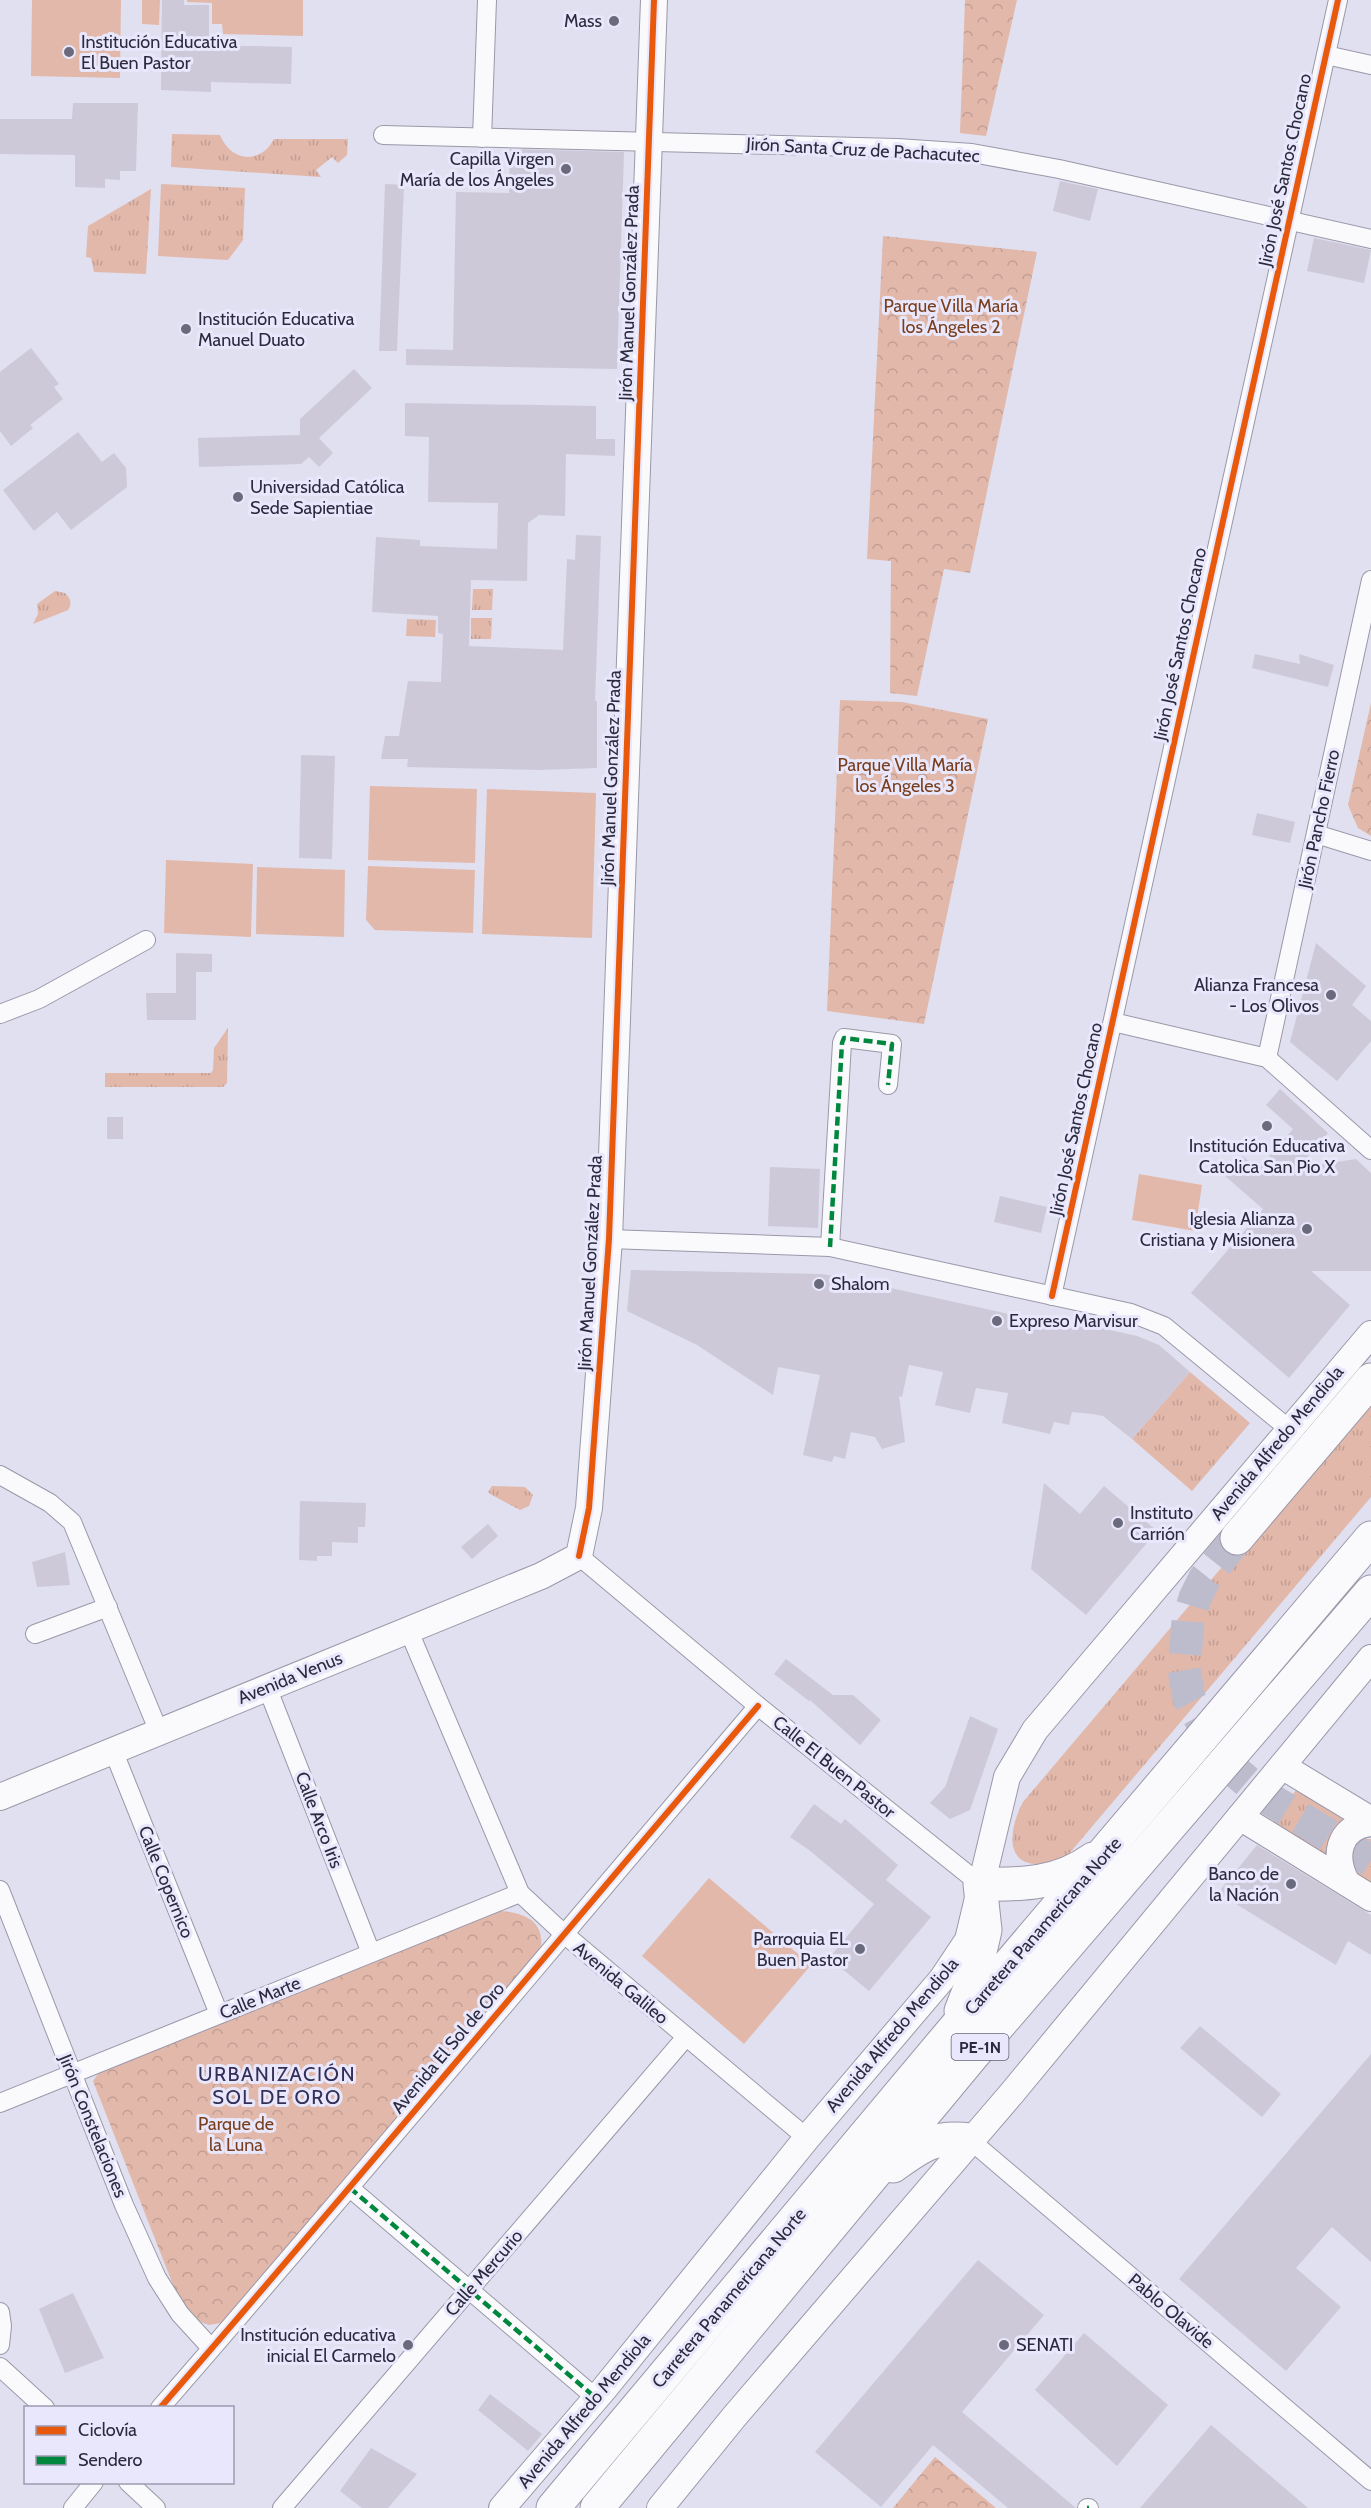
<svg xmlns="http://www.w3.org/2000/svg" width="1371" height="2508" font-family="Cabin,sans-serif">
  <defs>
    <pattern id="grass-tufts" width="24" height="20" patternUnits="userSpaceOnUse" patternTransform="scale(1.5)"><rect width="24" height="20" fill="#e2b8ab"/><path d="M3 7l-1-3M5 7V3M7 7l1-3M15 17l-1-3M17 17v-4M19 17l1-3" fill="none" stroke="#c29e94"/></pattern>
    <pattern id="park-crowns" width="20" height="18" patternUnits="userSpaceOnUse" patternTransform="scale(1.5)"><rect width="20" height="18" fill="#e2b8ab"/><path d="M2 6a3 3 0 1 1 6 0M12 15a3 3 0 1 1 6 0" fill="none" stroke="#c29e94"/></pattern>
  </defs>
  <rect width="100%" height="100%" fill="#e0e0f0"/>
  <g fill="url(#grass-tufts)">
    <path d="M172 134 220 135C231 162 260 165 274 139H348L347 155 338 163 332 157 316 170 321 177 171 167Z"/>
    <polygon points="161,184 245,188 243,240 228,260 158,256"/>
    <polygon points="151,189 146,274 94,272 91,258 86,257 88,226"/>
    <polygon points="473,589 493,589 492,610 472,610"/>
    <path d="M55 591 65 593C70 598 73 603 68 610L33 624 38 614 37 604Z"/>
    <polygon points="471,618 492,618 491,639 471,639"/>
    <polygon points="407,619 436,620 435,637 406,636"/>
    <polygon points="228,1028 227,1083 223,1087 105,1087 105,1073 211,1073 213,1070 214,1048"/>
    <polygon points="1190,1372 1250,1423 1192,1491 1132,1439"/>
    <path d="M1371 1391V1497L1068 1855C1060 1860 1051 1863 1041 1864 1001 1866 1011 1824 1023 1802Z"/>
    <polygon points="492,1486 525,1487 533,1495 529,1506 520,1510 492,1495 488,1492"/>
    <polygon points="1296,1790 1347,1822 1328,1858 1272,1823"/>
    <path d="M1366 1839H1371V1886L1354 1876C1352 1860 1348 1848 1366 1839Z"/>
  </g>
  <g fill="url(#park-crowns)">
    <polygon points="965,0 1017,0 986,136 960,133"/>
    <polygon points="883,236 1037,252 970,573 944,569 917,696 890,693 891,561 867,559"/>
    <polygon points="840,700 902,702 988,719 924,1024 827,1011"/>
    <polygon points="1371,703 1371,836 1358,828 1348,805"/>
    <path d="M487 1910C513 1911 545 1914 541 1948L226 2322 209 2325 195 2320 177 2295 93 2081 103 2067Z"/>
    <polygon points="935,2457 996,2508 893,2508"/>
  </g>
  <g fill="#e2b8ab">
    <polygon points="32,0 121,0 120,78 31,76"/>
    <polygon points="142,0 160,0 159,25 142,24"/>
    <polygon points="187,0 303,0 303,36 223,34 222,24 212,24 212,3 187,2"/>
    <polygon points="370,786 477,789 475,863 368,860"/>
    <polygon points="487,789 596,793 592,938 482,934"/>
    <polygon points="166,860 253,864 251,937 164,933"/>
    <polygon points="368,866 475,870 473,933 375,930 366,920"/>
    <polygon points="257,867 345,870 344,937 256,934"/>
    <polygon points="1139,1174 1202,1185 1195,1231 1132,1220"/>
    <polygon points="709,1878 811,1965 744,2044 642,1956"/>
  </g>
  <g fill="#cdc9d9">
    <polygon points="162,0 184,0 184,5 209,5 209,45 292,47 291,84 211,82 211,92 161,90"/>
    <polygon points="73,103 138,103 136,171 120,171 120,180 105,179 105,188 75,187 75,155 0,154 0,119 72,119"/>
    <polygon points="510,149 624,152 617,369 406,365 406,349 453,350 456,192 509,193"/>
    <polygon points="1060,181 1098,189 1090,221 1053,211"/>
    <polygon points="385,184 404,185 397,351 379,351"/>
    <polygon points="1314,238 1371,250 1364,283 1307,271"/>
    <polygon points="31,348 59,384 54,387 63,399 30,425 33,428 11,446 0,431 0,372"/>
    <polygon points="354,369 372,388 319,438 333,453 319,467 309,457 301,464 199,467 198,438 300,435 300,419"/>
    <polygon points="405,403 596,406 596,439 615,439 615,456 566,454 565,516 539,515 528,523 527,581 471,580 469,646 563,650 567,559 575,560 576,535 601,536 595,701 597,701 597,768 540,770 407,767 408,759 381,759 385,736 399,736 408,681 441,682 443,634 438,633 438,616 372,612 376,537 420,540 420,546 497,549 498,503 428,502 429,437 405,436"/>
    <polygon points="78,432 102,462 114,453 126,468 127,487 71,530 57,512 34,531 3,490"/>
    <polygon points="1255,654 1300,664 1299,654 1334,665 1328,687 1252,668"/>
    <polygon points="301,755 335,756 332,859 299,858"/>
    <polygon points="1257,813 1295,822 1290,843 1252,835"/>
    <polygon points="1316,943 1366,986 1352,1005 1371,1021 1371,1041 1337,1081 1290,1042"/>
    <polygon points="176,953 212,954 212,972 196,972 196,1020 147,1020 146,993 176,993"/>
    <polygon points="1280,1089 1328,1133 1298,1168 1356,1159 1371,1173 1371,1271 1311,1271 1350,1305 1289,1378 1191,1293 1263,1209 1225,1176 1243,1156 1258,1169 1293,1129 1266,1105"/>
    <rect x="107" y="1117" width="16" height="22"/>
    <polygon points="770,1167 820,1169 818,1228 768,1226"/>
    <polygon points="1000,1196 1047,1207 1041,1233 994,1222"/>
    <polygon points="631,1270 821,1274 841,1277 1072,1328 1074,1322 1137,1336 1159,1345 1190,1372 1132,1439 1103,1416 1092,1414 1072,1412 1069,1425 1054,1422 1050,1434 1002,1423 1008,1393 976,1388 970,1413 935,1405 943,1372 909,1365 902,1397 899,1396 905,1442 882,1449 875,1437 851,1432 845,1459 834,1456 832,1462 803,1455 820,1375 778,1367 773,1395 697,1345 627,1311"/>
    <polygon points="1044,1483 1080,1514 1104,1486 1157,1531 1086,1615 1031,1569"/>
    <polygon points="300,1501 366,1503 365,1527 358,1527 358,1543 332,1542 332,1556 317,1556 317,1561 299,1560"/>
    <polygon points="488,1524 498,1536 472,1559 461,1547"/>
    <polygon points="65,1552 70,1585 37,1587 32,1562"/>
    <polygon points="786,1659 833,1695 853,1695 881,1720 860,1745 810,1700 809,1701 774,1674"/>
    <polygon points="970,1716 998,1729 970,1810 950,1819 930,1803 945,1787"/>
    <polygon points="814,1804 841,1824 845,1819 898,1865 886,1880 931,1917 869,1991 829,1958 874,1904 809,1850 790,1837"/>
    <polygon points="1257,1845 1371,1915 1371,1955 1348,1941 1336,1965 1218,1893"/>
    <polygon points="1200,2026 1281,2094 1262,2117 1180,2048"/>
    <polygon points="1371,2054 1371,2262 1332,2227 1296,2268 1341,2307 1286,2371 1179,2279"/>
    <polygon points="978,2260 1044,2315 962,2412 1076,2508 1008,2508 933,2445 881,2507 815,2452"/>
    <polygon points="73,2293 104,2358 65,2373 39,2309"/>
    <polygon points="1084,2333 1168,2405 1117,2466 1035,2390"/>
    <polygon points="490,2394 542,2434 528,2451 478,2410"/>
    <polygon points="1211,2425 1308,2508 1140,2508"/>
    <polygon points="371,2448 417,2474 388,2508 362,2508 340,2491"/>
  </g>
  <g fill="none" stroke-linecap="round" stroke-linejoin="round">
    <polyline stroke="#bcbccc" stroke-width="33" stroke-dasharray="33 16" stroke-linecap="butt" points="1237,1538 1205,1578 1195,1598 1188,1621 1184,1669 1189,1698 1211,1739 1230,1767 1263,1795 1371,1861"/>
    <defs>
      <g id="street">
        <polyline points="1326,55 1371,65"/>
        <polyline points="383,135 897,148 972,153 1059,169 1371,239"/>
        <polyline points="482,138 487,0"/>
        <polyline points="1316,834 1371,851"/>
        <polyline points="0,1014 39,999 146,940"/>
        <polyline points="1113,1022 1267,1058 1371,1150"/>
        <polyline points="1267,1058 1371,580"/>
        <polyline points="609,1239 830,1247 1131,1313 1164,1326 1289,1429"/>
        <polyline points="830,1247 842,1043 844,1038 892,1044 888,1085"/>
        <polyline points="1052,1296 1338,0"/>
        <polyline points="0,1475 50,1503 72,1522 159,1732"/>
        <polyline points="579,1556 758,1706 980,1884"/>
        <polyline points="408,1629 520,1893 563,1933 807,2138"/>
        <polyline points="35,1634 108,1607"/>
        <polyline points="267,1687 371,1953"/>
        <polyline points="113,1750 219,2014"/>
        <polyline points="0,1890 124,2205 157,2278 180,2314 211,2348"/>
        <polyline points="0,2103 520,1893"/>
        <polyline points="970,2140 1371,2481"/>
        <polyline points="350,2188 596,2398"/>
        <polyline points="0,2312 2,2326 0,2345"/>
        <polyline points="0,2367 45,2408"/>
        <path d="M160 2408C362 2176 558 1940 758 1706"/>
        <polyline points="128,2482 156,2508"/>
        <polyline points="73,2508 94,2482"/>
        <polyline points="282,2508 686,2037"/>
        <polyline points="1087,2508 1089,2508"/>
      </g>
      <g id="secondary">
        <polyline points="1282,1766 1371,1820"/>
        <polyline points="0,1797 541,1576 579,1556 589,1508 609,1239 654,0"/>
        <polyline points="1240,1817 1371,1898"/>
        <path d="M1347 1883C1333 1858 1337 1827 1371 1823"/>
        <polyline points="502,2508 604,2389 807,2138 942,1979 968,1940 1007,1777 1035,1730 1371,1334"/>
        <polyline points="660,2508 734,2417 1012,2093 1371,1658"/>
      </g>
      <g id="highway">
        <polyline points="1237,1538 1371,1380"/>
        <path d="M961 2011 974 1978 985 1930 980 1884C1021 1885 1059 1884 1093 1859"/>
        <path d="M893 2166C921 2146 935 2135 970 2140"/>
        <polyline points="553,2508 950,2034 1371,1538"/>
        <polyline points="597,2508 972,2056 1371,1592"/>
      </g>
    </defs>
    <use href="#street" stroke="#9a98a8" stroke-width="20"/>
    <use href="#secondary" stroke="#9a98a8" stroke-width="28"/>
    <use href="#highway" stroke="#9a98a8" stroke-width="35"/>
    <use href="#street" stroke="#fafafd" stroke-width="18"/>
    <use href="#secondary" stroke="#fafafd" stroke-width="26"/>
    <use href="#highway" stroke="#fafafd" stroke-width="33"/>
    <g stroke="#00873e" stroke-width="4.5" stroke-dasharray="9 4.5" stroke-linecap="butt">
      <polyline points="830,1247 842,1043 844,1038 892,1044 888,1085"/>
      <polyline points="350,2188 596,2398"/>
      <polyline points="1087,2508 1089,2508"/>
    </g>
    <defs>
      <g id="cycleway">
        <polyline points="1052,1296 1338,0"/>
        <polyline points="579,1556 589,1508 609,1239 654,0"/>
        <path d="M160 2408C362 2176 558 1940 758 1706"/>
      </g>
    </defs>
    <use href="#cycleway" stroke="#e8e7fc" stroke-width="10"/>
    <use href="#cycleway" stroke="#e8590c" stroke-width="6"/>
  </g>
  <g fill="#6b6a7c" stroke="#e8e7fc" stroke-width="2">
    <circle cx="614" cy="21" r="6"/>
    <circle cx="69" cy="52" r="6"/>
    <circle cx="566" cy="169" r="6"/>
    <circle cx="186" cy="329" r="6"/>
    <circle cx="238" cy="497" r="6"/>
    <circle cx="1331" cy="995" r="6"/>
    <circle cx="1267" cy="1126" r="6"/>
    <circle cx="1307" cy="1229" r="6"/>
    <circle cx="819" cy="1284" r="6"/>
    <circle cx="997" cy="1321" r="6"/>
    <circle cx="1118" cy="1523" r="6"/>
    <circle cx="1291" cy="1884" r="6"/>
    <circle cx="860" cy="1949" r="6"/>
    <circle cx="408" cy="2345" r="6"/>
    <circle cx="1004" cy="2345" r="6"/>
  </g>
  <g text-anchor="middle" stroke-width="6" stroke-linejoin="round" paint-order="stroke">
    <rect fill="#e8e7fc" stroke="#646376" stroke-width="1.5" x="951.5" y="2034" width="57" height="26" rx="4.5"/>
    <g font-size="16" font-weight="bold" fill="#2c2a3d">
      <text x="980" y="2053">PE-1N</text>
    </g>
    <g font-size="18" fill="#2c2a3d" stroke="#e8e7fc" text-anchor="end">
      <text x="602" y="27">Mass</text>
      <text x="81" y="48" text-anchor="start">Institución Educativa<tspan x="81" dy="21">El Buen Pastor</tspan></text>
      <text x="554" y="165">Capilla Virgen<tspan x="554" dy="21">María de los Ángeles</tspan></text>
      <text x="198" y="325" text-anchor="start">Institución Educativa<tspan x="198" dy="21">Manuel Duato</tspan></text>
      <text x="250" y="493" text-anchor="start">Universidad Católica<tspan x="250" dy="21">Sede Sapientiae</tspan></text>
      <text x="1319" y="991">Alianza Francesa<tspan x="1319" dy="21">- Los Olivos</tspan></text>
      <text x="1267" y="1152" text-anchor="middle">Institución Educativa<tspan x="1267" dy="21">Catolica San Pio X</tspan></text>
      <text x="1295" y="1225">Iglesia Alianza<tspan x="1295" dy="21">Cristiana y Misionera</tspan></text>
      <text x="831" y="1290" text-anchor="start">Shalom</text>
      <text x="1009" y="1327" text-anchor="start">Expreso Marvisur</text>
      <text x="1130" y="1519" text-anchor="start">Instituto<tspan x="1130" dy="21">Carrión</tspan></text>
      <text x="1279" y="1880">Banco de<tspan x="1279" dy="21">la Nación</tspan></text>
      <text x="848" y="1945">Parroquia EL<tspan x="848" dy="21">Buen Pastor</tspan></text>
      <text x="396" y="2341">Institución educativa<tspan x="396" dy="21">inicial El Carmelo</tspan></text>
      <text x="1016" y="2351" text-anchor="start">SENATI</text>
    </g>
    <g font-size="18" fill="#2c2a3d" stroke="#e8e7fc">
      <text transform="translate(863 150) rotate(3)" y="6">Jirón Santa Cruz de Pachacutec</text>
      <text transform="translate(1285 170) rotate(-78)" y="6">Jirón José Santos Chocano</text>
      <text transform="translate(629 293) rotate(-88)" y="6">Jirón Manuel González Prada</text>
      <text transform="translate(1180 644) rotate(-78)" y="6">Jirón José Santos Chocano</text>
      <text transform="translate(611 778) rotate(-88)" y="6">Jirón Manuel González Prada</text>
      <text transform="translate(1319 819) rotate(-78)" y="6">Jirón Pancho Fierro</text>
      <text transform="translate(1076 1119) rotate(-78)" y="6">Jirón José Santos Chocano</text>
      <text transform="translate(590 1263) rotate(-87)" y="6">Jirón Manuel González Prada</text>
      <text transform="translate(1277 1443) rotate(-50)" y="6">Avenida Alfredo Mendiola</text>
      <text transform="translate(290 1678) rotate(-22)" y="6">Avenida Venus</text>
      <text transform="translate(834 1767) rotate(39)" y="6">Calle El Buen Pastor</text>
      <text transform="translate(319 1820) rotate(69)" y="6">Calle Arco Iris</text>
      <text transform="translate(166 1882) rotate(68)" y="6">Calle Copernico</text>
      <text transform="translate(1043 1926) rotate(-49)" y="6">Carretera Panamericana Norte</text>
      <text transform="translate(621 1983) rotate(40)" y="6">Avenida Galileo</text>
      <text transform="translate(260 1998) rotate(-22)" y="6">Calle Marte</text>
      <text transform="translate(892 2035) rotate(-50)" y="6">Avenida Alfredo Mendiola</text>
      <text transform="translate(448 2048) rotate(-50)" y="6">Avenida El Sol de Oro</text>
      <text transform="translate(93 2126) rotate(68)" y="6">Jirón Constelaciones</text>
      <text transform="translate(484 2273) rotate(-49)" y="6">Calle Mercurio</text>
      <text transform="translate(729 2298) rotate(-50)" y="6">Carretera Panamericana Norte</text>
      <text transform="translate(1171 2311) rotate(40)" y="6">Pablo Olavide</text>
      <text transform="translate(584 2411) rotate(-50)" y="6">Avenida Alfredo Mendiola</text>
    </g>
    <g font-size="18" fill="#7a3e1d" stroke="#e8e7fc">
      <text x="951" y="312">Parque Villa María<tspan x="951" dy="21">los Ángeles 2</tspan></text>
      <text x="905" y="771">Parque Villa María<tspan x="905" dy="21">los Ángeles 3</tspan></text>
      <text x="236" y="2130">Parque de<tspan x="236" dy="21">la Luna</tspan></text>
    </g>
    <g font-size="20" letter-spacing="1.5" fill="#342f57" stroke="#e8e7fc">
      <text x="277" y="2081">URBANIZACIÓN<tspan x="277" dy="23">SOL DE ORO</tspan></text>
    </g>
  </g>
  <rect x="24" y="2406" width="210" height="78" fill="#e8e7fc" stroke="#9d9bb0" stroke-width="1.5"/>
  <rect x="36" y="2426" width="30" height="9" fill="#e8590c" stroke="#9d9bb0" stroke-width="1.5"/>
  <text x="78" y="2436" font-size="18" fill="#2c2a3d">Ciclovía</text>
  <rect x="36" y="2456" width="30" height="9" fill="#00873e" stroke="#9d9bb0" stroke-width="1.5"/>
  <text x="78" y="2466" font-size="18" fill="#2c2a3d">Sendero</text>
</svg>
